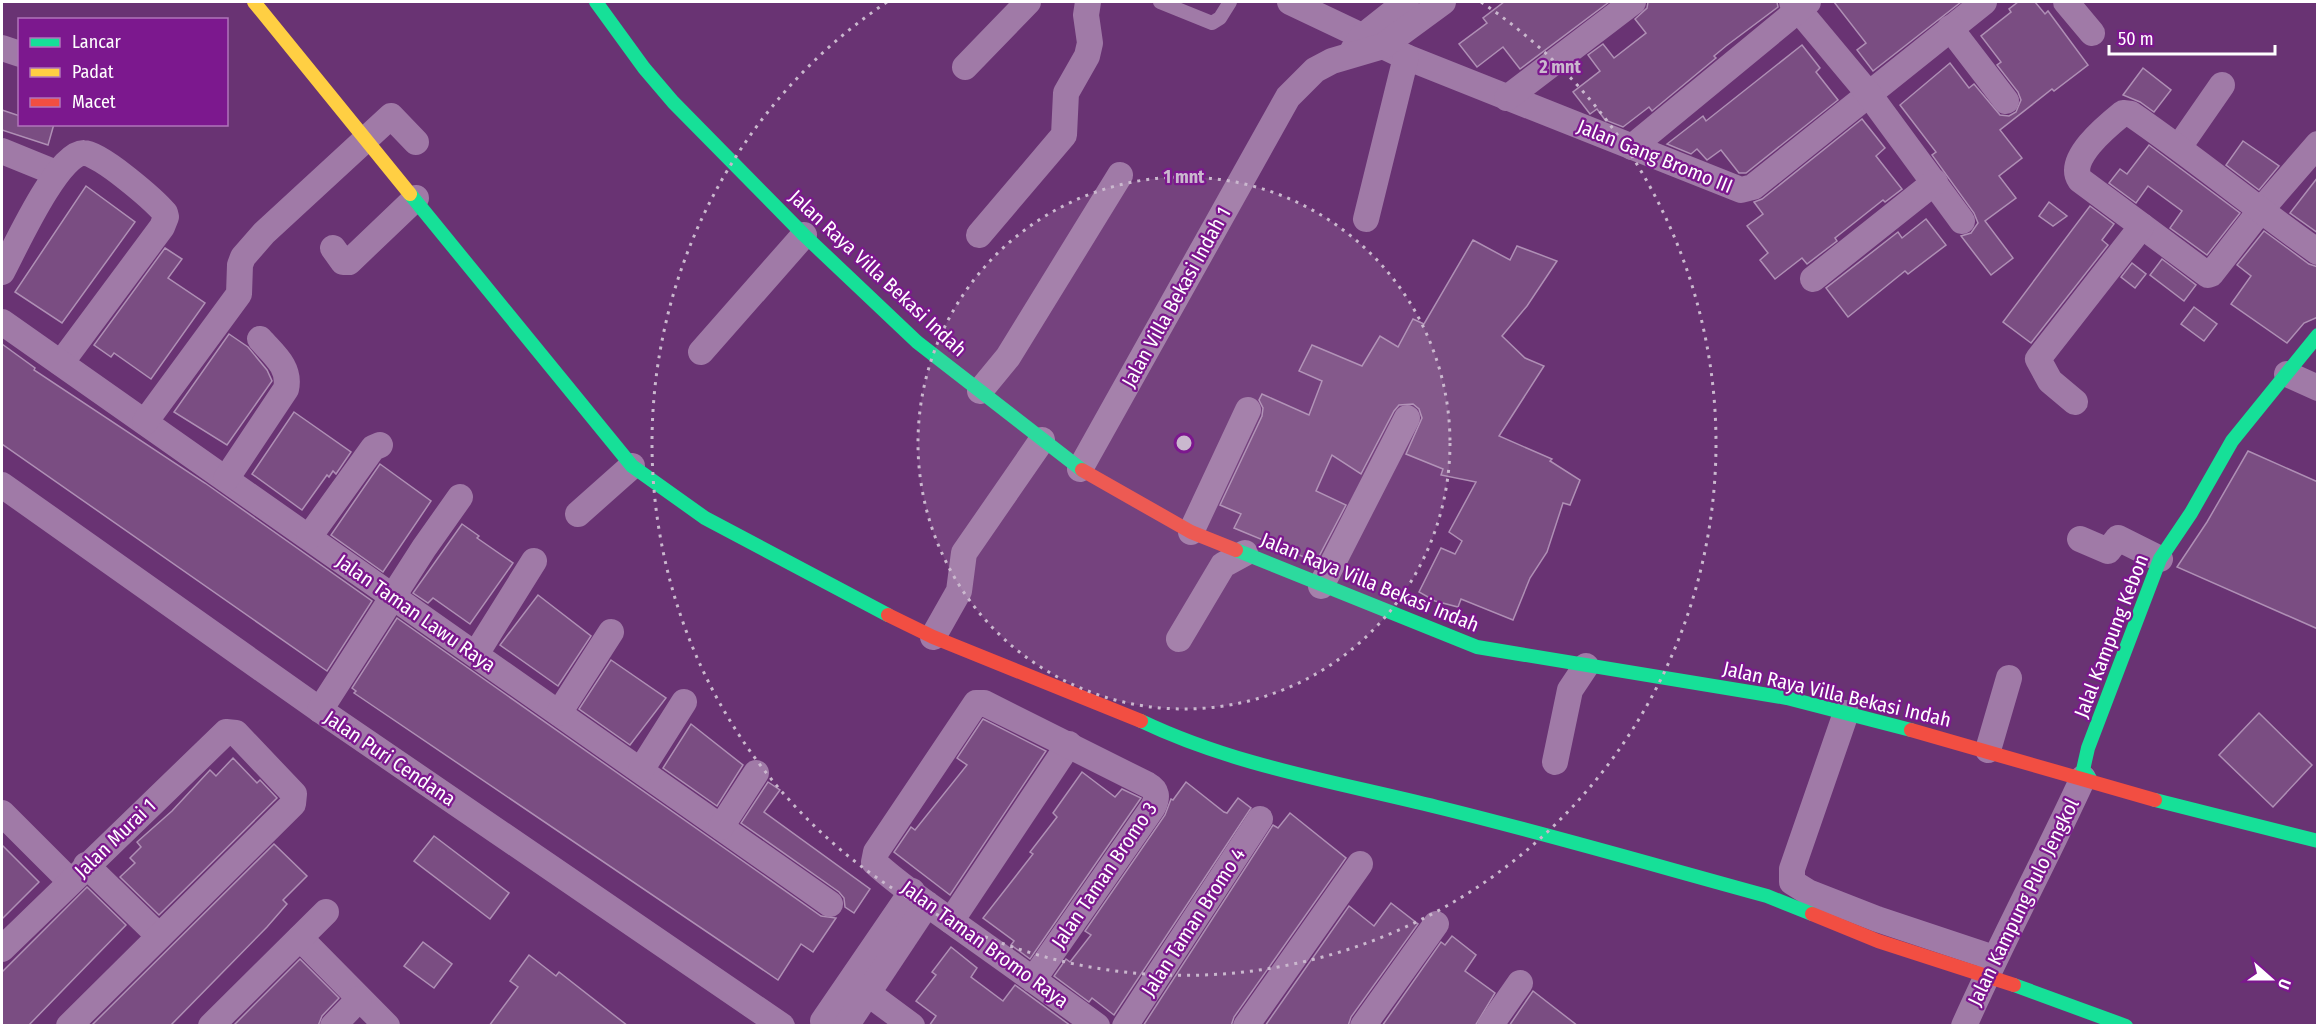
<svg xmlns="http://www.w3.org/2000/svg" width="2319" height="1027" font-family="'Fira Sans Condensed',sans-serif">
  <rect width="100%" height="100%" fill="#693373"/>
  <g fill="#7a4d82" stroke="#af8fb5" stroke-width="1.5">
    <polygon points="1504,2 1609,2 1520,69 1503,47 1477,67 1459,44 1487,23 1483,18"/>
    <polygon points="1648,2 1777,2 1778,7 1726,46 1714,56 1716,58 1652,111 1649,107 1623,127 1605,120 1597,109 1590,114 1573,92 1600,71 1588,55 1603,44 1614,58 1646,33 1635,19 1647,8"/>
    <polygon points="1834,2 1961,2 1873,71 1857,50 1866,43"/>
    <polygon points="2018,2 2035,2 2045,14 2048,11 2088,65 2054,91 2052,89 2000,130 2022,158 1999,176 2016,198 1985,221 2013,258 1991,275 1961,236 1971,233 1978,223 1974,213 1932,155 1936,152 1900,105 1950,63 1969,88 1974,84 2000,115 2009,116 2016,112 2021,100 2018,92 1997,65 2001,62 1981,36 2011,12 2009,9"/>
    <polygon points="1802,45 1820,68 1816,72 1838,100 1746,173 1739,173 1721,150 1707,160 1697,149 1691,154 1667,144 1703,116 1706,121"/>
    <polygon points="2143,68 2171,90 2154,112 2140,102 2123,95"/>
    <polygon points="2,110 20,116 20,124 54,124 48,145 2,130"/>
    <polygon points="1862,119 1885,148 1876,156 1902,189 1885,202 1883,200 1854,223 1835,238 1837,241 1807,264 1802,258 1775,279 1760,260 1768,253 1747,226 1763,214 1754,202 1762,199"/>
    <polygon points="2243,141 2279,166 2259,190 2226,165"/>
    <polygon points="2149,145 2240,213 2207,255 2170,228 2182,211 2148,186 2136,203 2109,183 2120,169 2127,174"/>
    <polygon points="2318,177 2318,233 2290,213"/>
    <polygon points="86,186 135,222 62,323 15,292"/>
    <polygon points="2049,202 2067,216 2053,226 2039,216"/>
    <polygon points="2090,206 2114,224 2102,240 2108,245 2031,343 2003,322"/>
    <polygon points="1926,219 1946,245 1908,274 1905,271 1848,317 1826,288 1898,232 1902,238"/>
    <polygon points="2264,231 2309,264 2318,267 2318,317 2304,323 2287,343 2231,304 2251,276 2237,265"/>
    <polygon points="1473,240 1510,260 1517,246 1557,261 1527,306 1502,336 1525,358 1544,366 1499,436 1552,459 1550,461 1580,480 1570,505 1563,503 1547,552 1530,578 1513,620 1461,599 1458,607 1435,601 1419,592 1441,548 1455,554 1462,541 1449,532 1476,482 1441,475 1443,469 1406,454 1422,418 1419,409 1413,404 1399,405 1394,411 1361,474 1332,455 1316,491 1346,505 1316,562 1234,528 1241,514 1220,505 1262,416 1263,408 1259,400 1262,394 1309,415 1322,381 1299,371 1312,345 1362,366 1380,336 1398,347 1413,319 1424,324"/>
    <polygon points="165,248 182,259 168,278 205,303 151,379 114,353 111,357 94,345"/>
    <polygon points="2162,259 2196,285 2184,301 2150,275"/>
    <polygon points="2132,263 2146,274 2135,288 2121,277"/>
    <polygon points="2194,307 2217,324 2204,341 2181,324"/>
    <polygon points="229,334 248,347 267,370 272,381 227,445 174,412"/>
    <polygon points="2,344 35,368 34,370 205,483 372,601 327,671 2,444"/>
    <polygon points="294,412 351,452 336,474 333,471 329,477 327,475 302,510 252,474"/>
    <polygon points="2248,451 2318,482 2318,629 2177,567 2207,522"/>
    <polygon points="380,464 431,501 383,572 331,535"/>
    <polygon points="462,524 479,536 477,538 513,563 470,624 433,598 428,603 413,593"/>
    <polygon points="538,595 591,636 558,686 500,645"/>
    <polygon points="397,618 821,916 836,918 813,952 801,944 778,980 354,693 356,691 352,688"/>
    <polygon points="611,660 666,698 630,745 579,709"/>
    <polygon points="2259,713 2312,765 2273,807 2219,755"/>
    <polygon points="983,719 1046,751 950,895 894,852 911,827 915,830 967,765 957,758"/>
    <polygon points="691,724 743,765 717,806 663,768"/>
    <polygon points="233,758 257,783 260,780 277,798 159,915 120,877 135,863 130,858 141,847 137,842 172,811 210,770 216,776"/>
    <polygon points="1082,772 1115,797 1122,789 1141,798 1030,959 1011,945 1014,941 983,918 1033,854 1030,852 1057,817 1053,813"/>
    <polygon points="768,782 780,790 764,812 870,889 854,913 845,907 844,898 839,892 741,823"/>
    <polygon points="1186,782 1224,812 1227,813 1238,798 1251,808 1114,1015 1092,998 1089,1002 1054,976 1066,959 1070,962 1091,935 1085,931 1165,815 1171,799 1173,800"/>
    <polygon points="1290,813 1346,858 1234,1017 1231,1026 1143,1026 1273,825 1278,828"/>
    <polygon points="434,836 509,893 490,919 414,861"/>
    <polygon points="274,844 307,876 283,900 287,904 267,927 170,1026 91,1026"/>
    <polygon points="2,845 39,882 2,919"/>
    <polygon points="87,887 126,925 28,1026 2,1026 2,972"/>
    <polygon points="1391,903 1418,924 1351,1017 1348,1026 1265,1026 1349,906 1374,926"/>
    <polygon points="1452,936 1476,955 1465,971 1495,993 1475,1026 1382,1026 1441,942 1445,945"/>
    <polygon points="423,942 452,964 434,988 404,966"/>
    <polygon points="951,947 977,968 971,977 1003,1001 1015,985 1071,1026 929,1026 936,1016 916,1001 936,975 932,972"/>
    <polygon points="529,955 556,976 559,972 628,1026 489,1026 518,987 510,981"/>
    <polygon points="300,959 339,998 322,1016 318,1026 233,1026"/>
    <polygon points="1533,991 1578,1026 1509,1026"/>
  </g>
  <g fill="none" stroke-linecap="round" stroke-linejoin="round">
    <polyline stroke="#a07aa7" stroke-width="14" points="1160,2 1212,23 1220,18 1230,2"/>
    <g stroke="#a07aa7" stroke-width="26">
      <polyline points="1290,2 1406,57 1741,190 1753,187 1984,2"/>
      <polyline points="1792,2 1868,93 1962,221"/>
      <polyline points="2066,2 2092,33"/>
      <polyline points="1950,28 2006,101"/>
      <polyline points="2,48 20,54"/>
      <polyline points="1353,50 1362,37 1406,2"/>
      <polyline points="965,67 1028,2"/>
      <polyline points="1507,98 1633,2"/>
      <polyline points="1632,147 1808,2"/>
      <polyline points="2179,147 2222,85"/>
      <polyline points="2,151 56,173"/>
      <polyline points="1366,219 1406,57"/>
      <polyline points="2142,226 2208,275 2211,274 2260,211 2318,144"/>
      <polyline points="979,235 1064,135 1066,93 1087,56 1090,43 1086,15 1088,2"/>
      <polyline points="333,248 343,262 349,262 416,198"/>
      <path d="M2 272C14 250 58 152 84 153 100 153 154 200 165 213L166 217 162 227 61 363"/>
      <polyline points="1813,279 1935,182"/>
      <polyline points="2,322 830,904"/>
      <polyline points="701,352 804,235"/>
      <polyline points="2287,374 2318,388"/>
      <polyline points="980,391 1008,357 1120,175"/>
      <path d="M2075 402 2050 381 2038 359 2142 226 2080 180C2066 159 2107 126 2123 113L2131 114C2195 158 2254 207 2318 252"/>
      <polyline points="145,422 239,294 240,265 243,257 264,233 391,116 416,142"/>
      <polyline points="1080,469 1288,97 1315,70 1332,61 1383,46 1443,2"/>
      <path d="M226 479 286 389C291 367 273 354 260 339"/>
      <polyline points="2,485 320,710 782,1026"/>
      <polyline points="578,514 632,466"/>
      <polyline points="1191,532 1248,410"/>
      <polyline points="309,537 373,448 380,445"/>
      <polyline points="2080,539 2108,551 2118,538 2160,559"/>
      <polyline points="1321,586 1407,418"/>
      <polyline points="933,637 959,591 964,553 1042,440"/>
      <polyline points="1179,639 1223,565 1245,553"/>
      <polyline points="476,654 534,561"/>
      <polyline points="320,710 424,548 460,497"/>
      <polyline points="559,713 611,632"/>
      <polyline points="1846,713 1792,869 1792,882 1808,892 1877,919 1994,958"/>
      <polyline points="1988,750 2009,678"/>
      <polyline points="1555,762 1570,690 1586,666"/>
      <polyline points="641,770 684,702"/>
      <polyline points="2,813 70,881"/>
      <polyline points="721,827 756,773"/>
      <polyline points="86,865 159,936"/>
      <polyline points="951,921 1069,744"/>
      <polyline points="300,938 387,1026"/>
      <polyline points="2,949 226,732 236,733 294,794 293,804 69,1026"/>
      <path d="M1033 980 1153 807C1158 797 1157 790 1148 785L984 703H976L876 852 874 862C901 887 932 907 962 929 1007 961 1052 993 1097 1026"/>
      <polyline points="854,983 912,1026"/>
      <polyline points="823,1021 912,891"/>
      <polyline points="211,1026 326,912"/>
      <polyline points="333,1026 359,999"/>
      <polyline points="846,1026 927,904"/>
      <polyline points="1125,1026 1260,819"/>
      <polyline points="1246,1026 1360,864"/>
      <polyline points="1363,1026 1436,924"/>
      <polyline points="1490,1026 1520,983"/>
      <path d="M1964 1026C2001 942 2045 861 2083 778"/>
    </g>
    <g stroke="#16e098" stroke-width="14">
      <polyline points="596,2 644,68 673,102 804,235 917,342 1082,470"/>
      <polyline points="410,194 632,466 705,518 888,615"/>
      <polyline points="1236,550 1477,647 1787,698 1911,730"/>
      <path d="M1141 721C1235 766 1337 782 1437 807 1548 834 1657 866 1767 896L1812 914"/>
      <polyline points="2091,780 2083,770 2088,748 2160,559 2191,513 2232,441 2318,335"/>
      <polyline points="2155,800 2318,841"/>
      <polyline points="2014,985 2126,1026"/>
    </g>
    <polyline stroke="#ffcf43" stroke-width="14" points="254,2 410,194"/>
    <g stroke="#f24e42" stroke-width="14">
      <polyline points="1082,470 1191,532 1236,550"/>
      <polyline points="888,615 933,637 1141,721"/>
      <polyline points="1911,730 2155,800"/>
      <polyline points="1812,914 1878,941 2014,985"/>
    </g>
  </g>
  <circle cx="1184" cy="443" r="266" fill="#cab8ce" fill-opacity=".12"/>
  <g fill="none" stroke="#cab8ce" stroke-width="3" stroke-dasharray="3 6">
    <circle cx="1184" cy="443" r="266"/>
    <path d="M1481 2A532 532 0 1 1 887 2"/>
  </g>
  <g text-anchor="middle" stroke-width="4.5" stroke-linejoin="round" paint-order="stroke">
    <g font-size="20" fill="#fff" stroke="#7c188e">
      <text transform="translate(1655 156) rotate(22)" y="7">Jalan Gang Bromo III</text>
      <text transform="translate(878 273) rotate(43)" y="7">Jalan Raya Villa Bekasi Indah</text>
      <text transform="translate(1176 297) rotate(-61)" y="7">Jalan Villa Bekasi Indah 1</text>
      <text transform="translate(1370 582) rotate(22)" y="7">Jalan Raya Villa Bekasi Indah</text>
      <text transform="translate(416 613) rotate(35)" y="7">Jalan Taman Lawu Raya</text>
      <text transform="translate(2111 636) rotate(-69)" y="7">Jalal Kampung Kebon</text>
      <text transform="translate(1837 694) rotate(13)" y="7">Jalan Raya Villa Bekasi Indah</text>
      <text transform="translate(390 758) rotate(34)" y="7">Jalan Puri Cendana</text>
      <text transform="translate(115 838) rotate(-44)" y="7">Jalan Murai 1</text>
      <text transform="translate(1104 875) rotate(-56)" y="7">Jalan Taman Bromo 3</text>
      <text transform="translate(2023 902) rotate(-64)" y="7">Jalan Kampung Pulo Jengkol</text>
      <text transform="translate(1193 922) rotate(-57)" y="7">Jalan Taman Bromo 4</text>
      <text transform="translate(985 944) rotate(36)" y="7">Jalan Taman Bromo Raya</text>
    </g>
  </g>
  <circle cx="1184" cy="443" r="9" fill="#cab8ce" stroke="#7c188e" stroke-width="3"/>
  <g font-size="18" text-anchor="middle" font-weight="bold" fill="#cab8ce" stroke="#7c188e" stroke-width="4.5" stroke-linejoin="round" paint-order="stroke">
    <text x="1560" y="73">2 mnt</text>
    <text x="1184" y="183">1 mnt</text>
  </g>
  <rect width="2319" height="1027" fill="none" stroke="#ffffff" stroke-width="6"/>
  <rect x="18" y="18" width="210" height="108" fill="#7c188e" stroke="#b074bb" stroke-width="1.5"/>
  <rect x="30" y="38" width="30" height="9" fill="#16e098" stroke="#b074bb" stroke-width="1.5"/>
  <text x="72" y="48" font-size="18" fill="#ffffff">Lancar</text>
  <rect x="30" y="68" width="30" height="9" fill="#ffcf43" stroke="#b074bb" stroke-width="1.5"/>
  <text x="72" y="78" font-size="18" fill="#ffffff">Padat</text>
  <rect x="30" y="98" width="30" height="9" fill="#f24e42" stroke="#b074bb" stroke-width="1.5"/>
  <text x="72" y="108" font-size="18" fill="#ffffff">Macet</text>
  <g transform="translate(2271 979) rotate(111)" stroke="#7c188e" stroke-width="4.5" paint-order="stroke">
  <path d="M0-4.5L10 22L0 15L-10 22Z" fill="#ffffff"/>
  <text y="-9" font-size="16" font-weight="bold" text-anchor="middle" fill="#ffffff">U</text>
  </g>
  <path d="M2109 45v9h166v-9" fill="none" stroke="#ffffff" stroke-width="3"/>
  <text x="2118" y="45" font-size="18" fill="#ffffff" stroke="#7c188e" stroke-width="4.5" paint-order="stroke">50 m</text>
</svg>
